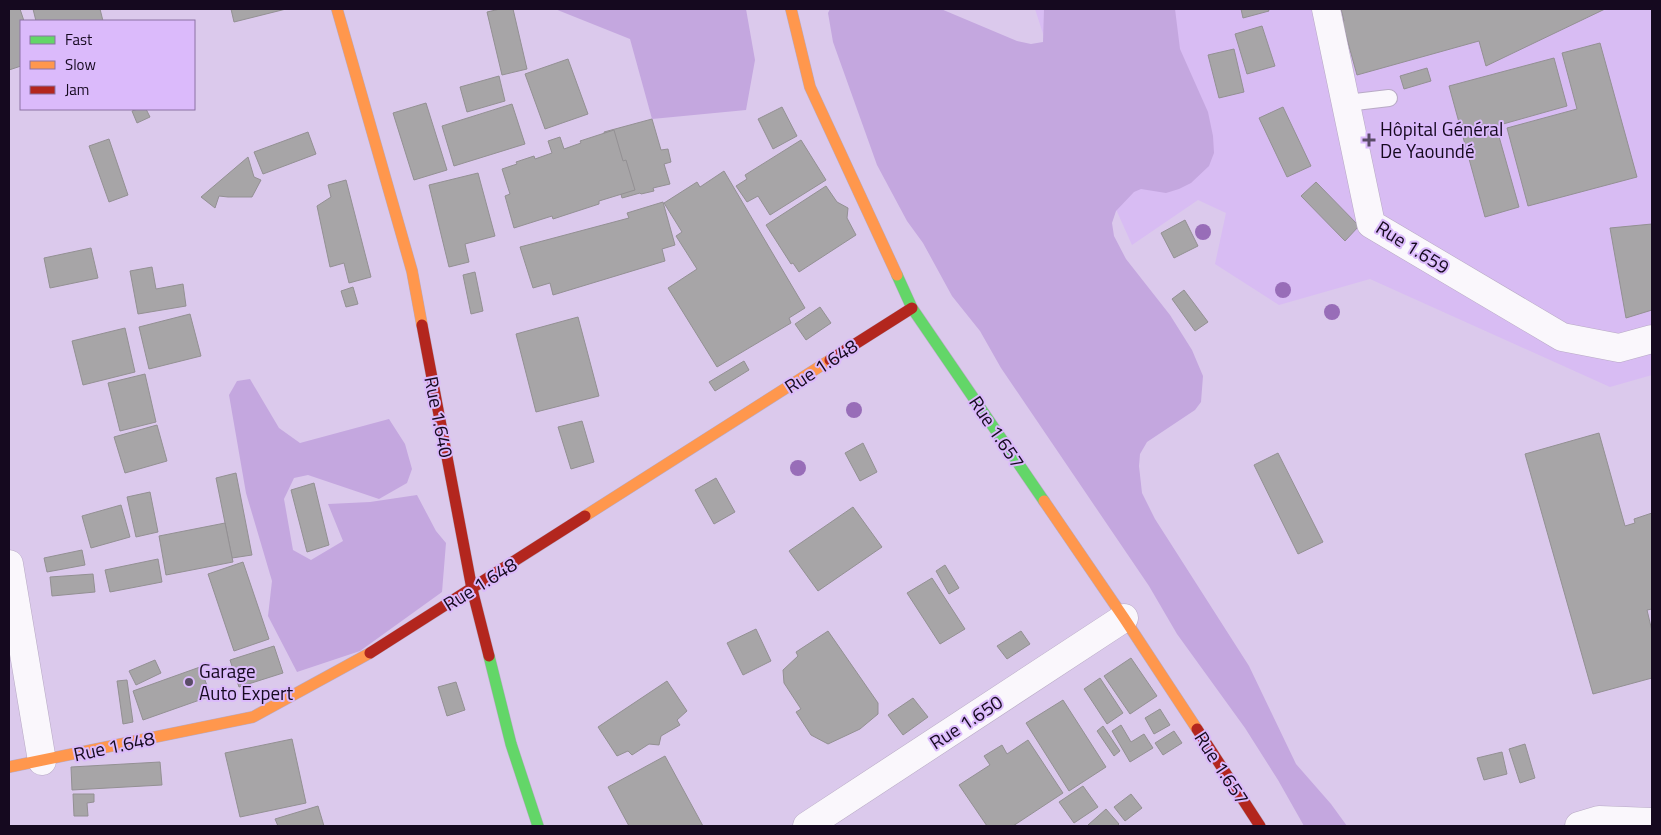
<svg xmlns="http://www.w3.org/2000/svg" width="1661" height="835" font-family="'Titillium Web',sans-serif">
  <rect width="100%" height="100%" fill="#dbc9ec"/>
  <polygon fill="#d8bcf3" points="1035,9 1652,9 1652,375 1610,387 1370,279 1279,305 1215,264 1226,213 1198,200 1132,245 1058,80"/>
  <g fill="#c4a7df">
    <polygon points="555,9 746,9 755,60 746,110 652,119 630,39"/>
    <polygon points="830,9 941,9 1017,41 1031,44 1043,42 1044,9 1175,9 1180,49 1208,112 1213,136 1214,153 1209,166 1191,183 1179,189 1166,193 1141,189 1134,192 1116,211 1112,223 1114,236 1126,259 1170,315 1192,350 1203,376 1201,402 1195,410 1147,442 1140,454 1139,466 1142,493 1155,519 1249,666 1296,764 1331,804 1347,826 1304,826 1278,780 1245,728 1177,634 1149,586 1001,368 980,331 952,296 923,243 907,221 877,165 833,42 828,13"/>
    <polygon points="250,379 279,428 300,443 389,419 405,444 412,469 407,483 379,499 308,475 294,478 284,499 293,550 311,560 343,541 328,504 370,502 417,495 436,531 446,543 442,592 360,651 297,672 268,616 272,581 246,493 229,395 237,381"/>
  </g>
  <g fill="#a7a5a7" stroke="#939093">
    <polygon points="9,9 20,9 24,21 21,21 21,66 9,70"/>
    <polygon points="33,9 100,9 103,21 36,21"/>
    <polygon points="231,9 286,9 234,22"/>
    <polygon points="500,9 513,9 527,69 502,75 487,12"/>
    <polygon points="1241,9 1268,9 1269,11 1243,18"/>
    <polygon points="1341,9 1605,9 1486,66 1479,41 1357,75 1342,21 1344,21"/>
    <polygon points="1262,26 1275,66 1247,74 1235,34"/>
    <polygon points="1600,43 1637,177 1528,206 1507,128 1577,109 1562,53"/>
    <polygon points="1234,49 1244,92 1219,98 1208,55"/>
    <polygon points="1554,58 1567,106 1496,126 1519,207 1485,217 1449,86"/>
    <polygon points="568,59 588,114 545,129 525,74"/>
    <polygon points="1427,68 1431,81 1404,89 1400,76"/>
    <polygon points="499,76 505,101 467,112 460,87"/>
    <polygon points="426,103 447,170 414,180 393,113"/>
    <polygon points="512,104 525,144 454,166 442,126"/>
    <polygon points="782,107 797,136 773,149 758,119"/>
    <polygon points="1283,107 1311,166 1287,177 1259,118"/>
    <polygon points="138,109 146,109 150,117 137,123 132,111"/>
    <polygon points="652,119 661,150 668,149 671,162 664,164 670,184 653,188 654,191 641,194 640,193 622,198 604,132"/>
    <polygon points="614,130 623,161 626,160 635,190 599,201 599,204 553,219 552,216 514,228 505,196 510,194 502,169 517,164 516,162 534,156 535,159 552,153 548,141 560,137 564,149 581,143 580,141"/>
    <polygon points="308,132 316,154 263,174 254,152"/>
    <polygon points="109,139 128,195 109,202 89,146"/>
    <polygon points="801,140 826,180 770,215 758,196 747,202 736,186 747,179 745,175"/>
    <polygon points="248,157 254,177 261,180 252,197 228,197 219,196 215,208 201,197"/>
    <polygon points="724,171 805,308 789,318 791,323 717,367 668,288 697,269 676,236 682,232 664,203 697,182 700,187"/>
    <polygon points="478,173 495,236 465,244 469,262 449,267 429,185"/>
    <polygon points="346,180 371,277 349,283 344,263 330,267 317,206 331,197 328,185"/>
    <polygon points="1316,182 1359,226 1345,241 1301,196"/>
    <polygon points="826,186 837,202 848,208 847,218 856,235 799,272 793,263 791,264 766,225"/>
    <polygon points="663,202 675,245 662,249 665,261 553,295 550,283 533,288 520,247 629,218 627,213"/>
    <polygon points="1185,220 1198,246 1174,258 1161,233"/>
    <polygon points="1652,224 1652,310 1626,318 1610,228"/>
    <polygon points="91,248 98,278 50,288 44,258"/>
    <polygon points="152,267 156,289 183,284 186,306 138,314 130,271"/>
    <polygon points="475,272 483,311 471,314 463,275"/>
    <polygon points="353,287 358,304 346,307 341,291"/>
    <polygon points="1184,290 1208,322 1195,331 1172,299"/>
    <polygon points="820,307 831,323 806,340 795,324"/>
    <polygon points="190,314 201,356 149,369 139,327"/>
    <polygon points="578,317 599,396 536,412 516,334"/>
    <polygon points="125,328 135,372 83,385 72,341"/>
    <polygon points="744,361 749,370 715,391 709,382"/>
    <polygon points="145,374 156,422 120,431 108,383"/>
    <polygon points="582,421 594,462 571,469 558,427"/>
    <polygon points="157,425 167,461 125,473 114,437"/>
    <polygon points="1599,433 1625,526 1635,523 1634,519 1652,513 1652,609 1647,610 1652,631 1652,678 1593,694 1525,454"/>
    <polygon points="863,443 877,472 860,481 845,453"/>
    <polygon points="1278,453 1323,542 1298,554 1254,465"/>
    <polygon points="236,473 252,555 232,558 216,478"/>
    <polygon points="716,478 735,512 714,524 695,490"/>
    <polygon points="314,483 329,545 307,552 291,490"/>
    <polygon points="150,492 158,532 136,537 127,497"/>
    <polygon points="121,505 130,537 91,548 82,516"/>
    <polygon points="853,507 882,547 818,591 789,551"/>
    <polygon points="225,523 233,562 166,575 159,536"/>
    <polygon points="82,550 85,565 47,572 44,558"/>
    <polygon points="158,559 162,582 110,592 105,570"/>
    <polygon points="243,562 269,639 234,651 208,574"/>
    <polygon points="945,565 959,588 949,594 936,571"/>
    <polygon points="93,574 95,592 52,596 50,577"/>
    <polygon points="932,578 965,629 940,644 907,593"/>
    <polygon points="756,629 771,661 743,675 727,643"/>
    <polygon points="828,631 878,703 878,714 860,729 828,744 811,735 796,712 801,709 784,683 783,670 798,656 796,652"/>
    <polygon points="1021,631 1030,644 1007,659 997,646"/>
    <polygon points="274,646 283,673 239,687 230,660"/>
    <polygon points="1131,658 1157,696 1130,714 1104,676"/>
    <polygon points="155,660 161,673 136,685 129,671"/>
    <polygon points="200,667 211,696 143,720 133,691"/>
    <polygon points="1100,678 1123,713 1107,724 1084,689"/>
    <polygon points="127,680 133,722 123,724 117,681"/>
    <polygon points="667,681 687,711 677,720 680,725 661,736 659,745 649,744 632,755 628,751 617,756 598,727"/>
    <polygon points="456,682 465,710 447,716 438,687"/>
    <polygon points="913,698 928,717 903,735 888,715"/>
    <polygon points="1063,700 1106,767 1069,791 1026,723"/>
    <polygon points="1160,709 1170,725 1154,734 1145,718"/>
    <polygon points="1121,725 1131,742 1144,734 1153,748 1130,762 1112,731"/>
    <polygon points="1103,726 1120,751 1114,756 1097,731"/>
    <polygon points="1174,731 1182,743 1163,755 1155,743"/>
    <polygon points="292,739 306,803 240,817 225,753"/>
    <polygon points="1028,740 1063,793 1013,826 987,826 959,785 990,765 984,756 1002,745 1007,754"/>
    <polygon points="1525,744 1535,778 1520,783 1509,749"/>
    <polygon points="1502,752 1507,774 1484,780 1477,758"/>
    <polygon points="665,756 703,826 629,826 608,787"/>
    <polygon points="160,762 162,785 72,790 71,767"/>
    <polygon points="1083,786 1098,807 1074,823 1059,802"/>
    <polygon points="73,794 94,794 94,802 87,803 88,816 74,816"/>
    <polygon points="1131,794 1142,808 1125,821 1114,807"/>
    <polygon points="318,806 324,826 278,826 275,819"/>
    <polygon points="1106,809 1119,824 1117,826 1090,826 1088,825"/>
  </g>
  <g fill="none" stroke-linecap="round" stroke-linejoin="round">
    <defs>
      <polyline id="lane" points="1347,103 1389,98"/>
      <g id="street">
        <polyline points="1326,9 1371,224 1562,337 1619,348 1652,339"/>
        <polyline points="9,564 42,761"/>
        <polyline points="807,826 1124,618"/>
        <polyline points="1579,826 1599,820 1652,822"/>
      </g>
      <g id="fast">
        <polyline points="897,275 912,308 1044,501"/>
        <polyline points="489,656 511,744 538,826"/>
      </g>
      <g id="slow">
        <polyline points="337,9 412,271 422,325"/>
        <polyline points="791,9 810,87 897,275"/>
        <polyline points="1044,501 1124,618 1197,729"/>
        <polyline points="585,516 830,360"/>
        <polyline points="9,767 253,717 370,653"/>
      </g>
      <g id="jam">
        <polyline points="422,325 472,589 489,656"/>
        <polyline points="830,360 912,308"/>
        <polyline points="370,653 585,516"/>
        <polyline points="1197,729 1260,826"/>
      </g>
    </defs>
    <use href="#lane" stroke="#b8aac5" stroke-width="18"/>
    <use href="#street" stroke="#b8aac5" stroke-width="29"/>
    <use href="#fast" stroke="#b8aac5" stroke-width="12"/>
    <use href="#slow" stroke="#b8aac5" stroke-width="12"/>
    <use href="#jam" stroke="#b8aac5" stroke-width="12"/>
    <use href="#lane" stroke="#faf7fc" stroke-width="16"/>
    <use href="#street" stroke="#faf7fc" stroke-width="28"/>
    <use href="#fast" stroke="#63d668" stroke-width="11"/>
    <use href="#slow" stroke="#ff974d" stroke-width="11"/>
    <use href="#jam" stroke="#b3261e" stroke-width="11"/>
  </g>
  <g fill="#986db8">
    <circle cx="1203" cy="232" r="8"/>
    <circle cx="1283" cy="290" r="8"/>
    <circle cx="1332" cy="312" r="8"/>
    <circle cx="854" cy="410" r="8"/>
    <circle cx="798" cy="468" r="8"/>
  </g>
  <g fill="#5a4c67" stroke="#dbbafb" stroke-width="2">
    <path d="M1366.5 132.5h5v5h5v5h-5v5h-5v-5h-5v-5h5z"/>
    <circle cx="189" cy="682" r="5"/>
  </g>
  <g text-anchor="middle" stroke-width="4" stroke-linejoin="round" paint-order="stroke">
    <g font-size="19" fill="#15091f" stroke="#dbbafb" text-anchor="start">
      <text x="1380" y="136">Hôpital Général<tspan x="1380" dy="22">De Yaoundé</tspan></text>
      <text x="199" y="678">Garage<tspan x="199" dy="22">Auto Expert</tspan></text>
    </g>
    <g font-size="19" fill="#15091f" stroke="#dbbafb">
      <text transform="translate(1413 247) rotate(32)" y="7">Rue 1.659</text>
      <text transform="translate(821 366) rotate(-33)" y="7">Rue 1.648</text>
      <text transform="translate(439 417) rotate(79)" y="7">Rue 1.640</text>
      <text transform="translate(997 432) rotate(56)" y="7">Rue 1.657</text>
      <text transform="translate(480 584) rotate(-32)" y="7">Rue 1.648</text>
      <text transform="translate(966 722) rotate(-33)" y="7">Rue 1.650</text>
      <text transform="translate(114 746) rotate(-12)" y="7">Rue 1.648</text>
      <text transform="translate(1222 768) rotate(57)" y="7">Rue 1.657</text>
    </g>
  </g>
  <rect width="1661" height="835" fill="none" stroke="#15091f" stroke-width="20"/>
  <rect x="20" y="20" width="175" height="90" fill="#dbbafb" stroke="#8c73a3"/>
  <rect x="30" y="36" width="25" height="8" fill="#63d668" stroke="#8c73a3"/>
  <text x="65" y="45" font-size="15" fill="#15091f">Fast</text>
  <rect x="30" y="61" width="25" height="8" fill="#ff974d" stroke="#8c73a3"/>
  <text x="65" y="70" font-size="15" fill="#15091f">Slow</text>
  <rect x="30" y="86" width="25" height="8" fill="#b3261e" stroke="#8c73a3"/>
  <text x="65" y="95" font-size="15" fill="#15091f">Jam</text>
</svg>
